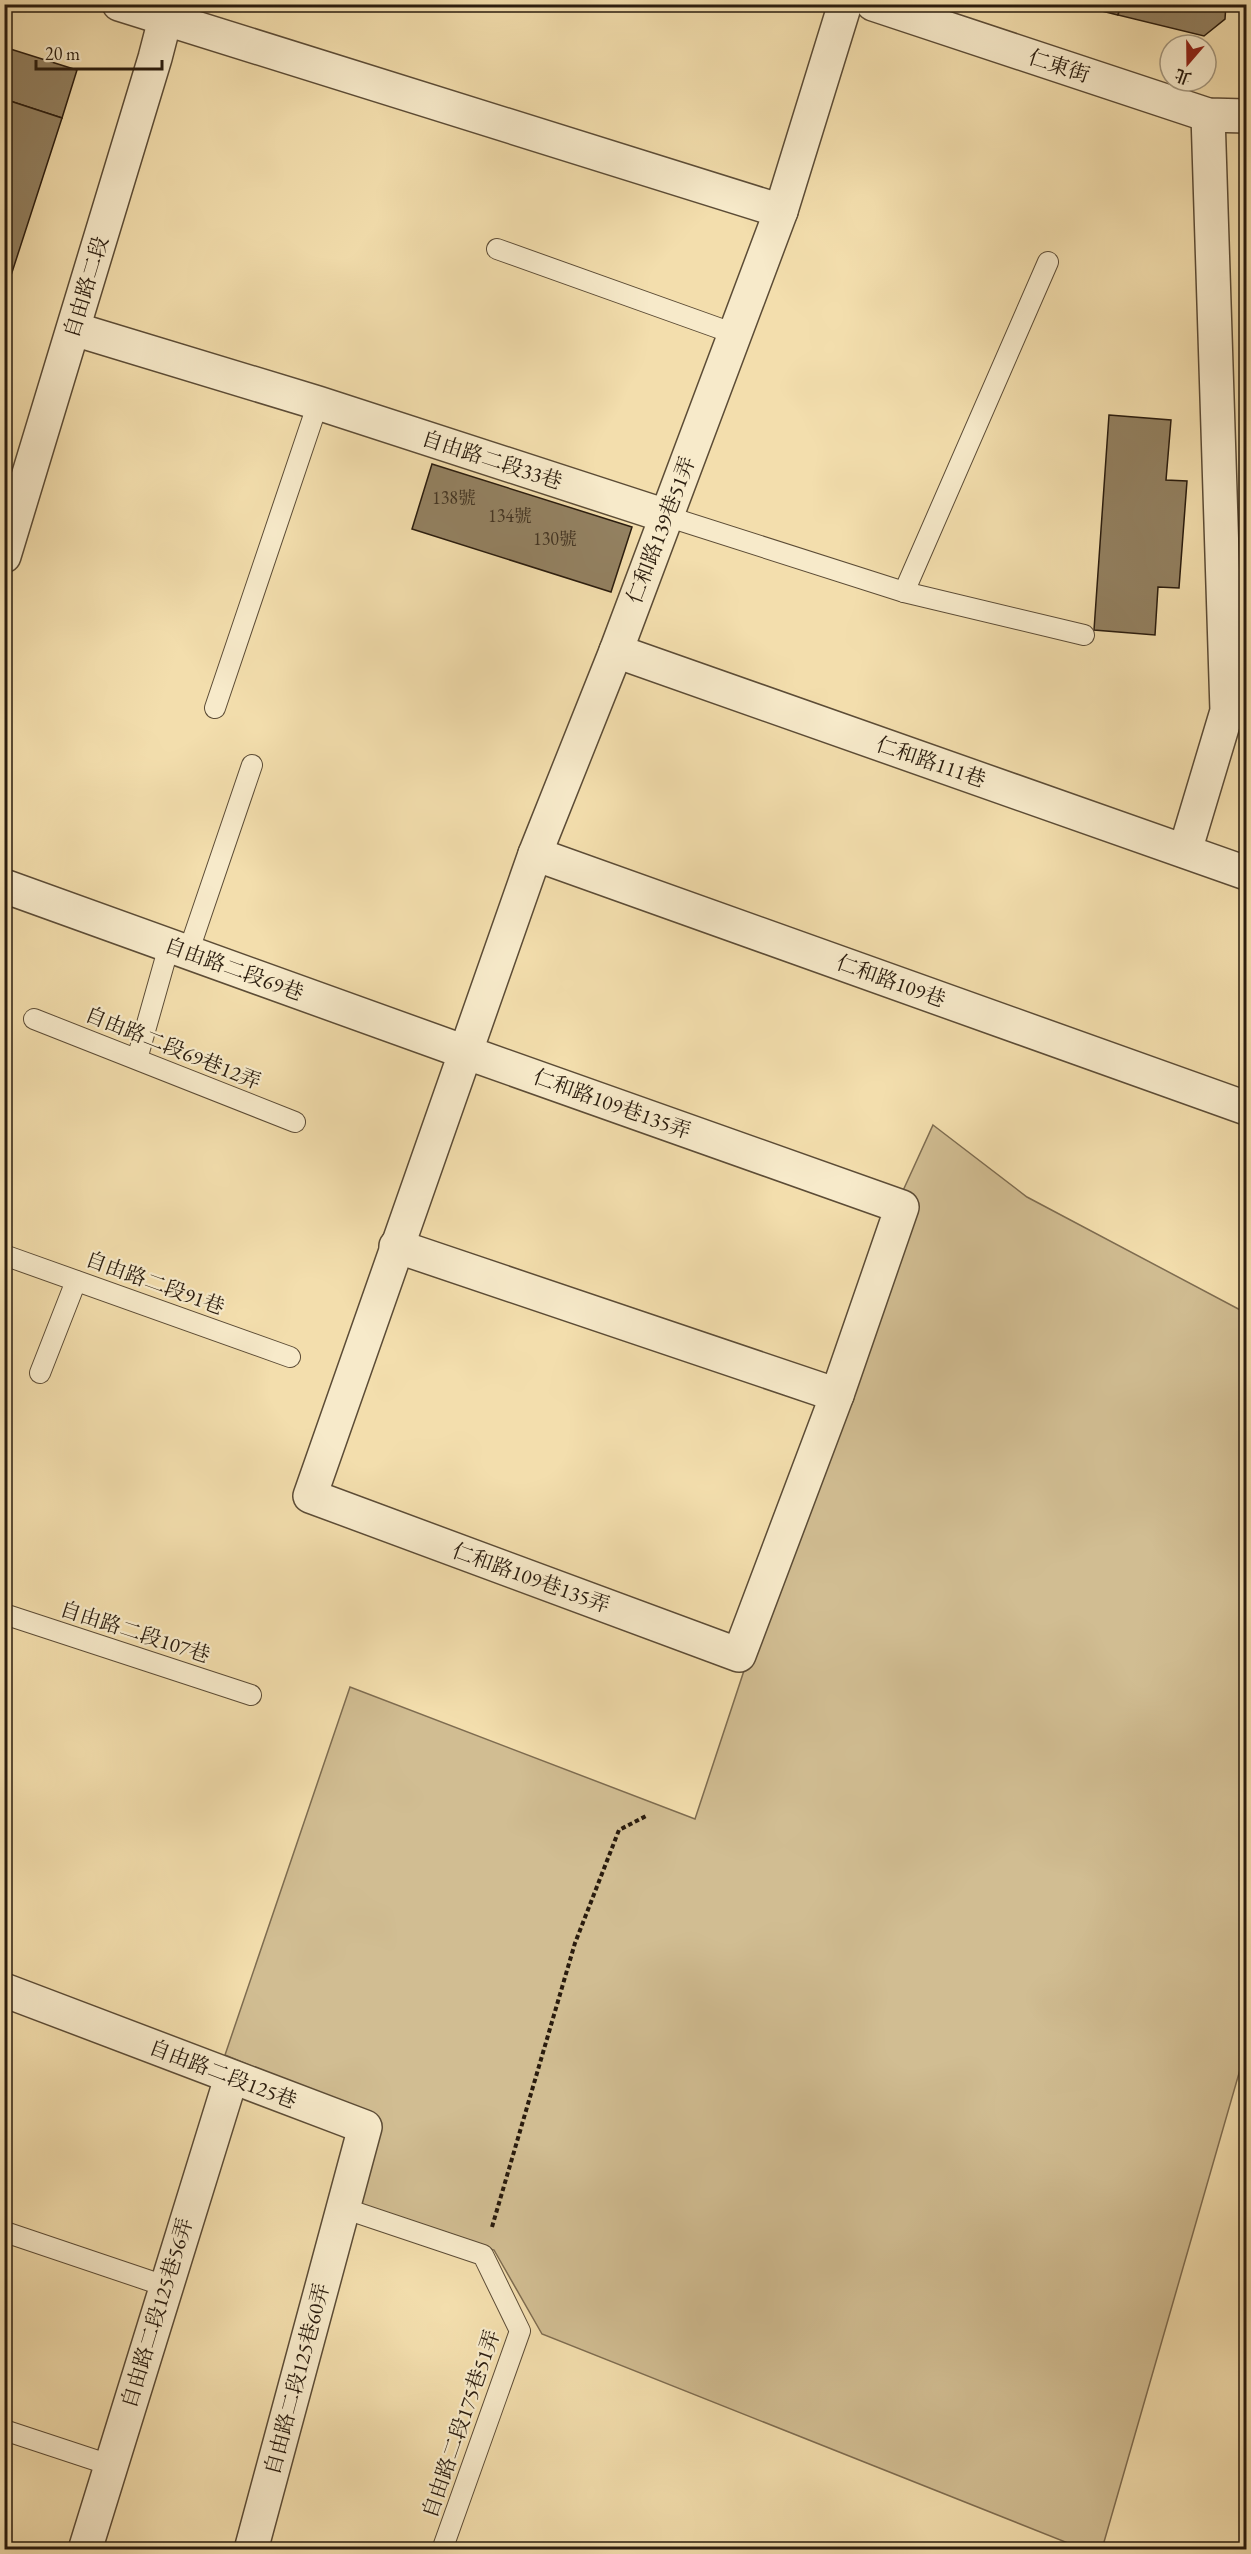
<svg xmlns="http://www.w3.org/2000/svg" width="1251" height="2554" font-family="'EB Garamond','Noto Serif TC',serif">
  <rect width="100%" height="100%" fill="#f3dead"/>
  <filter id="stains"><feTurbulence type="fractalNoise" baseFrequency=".00333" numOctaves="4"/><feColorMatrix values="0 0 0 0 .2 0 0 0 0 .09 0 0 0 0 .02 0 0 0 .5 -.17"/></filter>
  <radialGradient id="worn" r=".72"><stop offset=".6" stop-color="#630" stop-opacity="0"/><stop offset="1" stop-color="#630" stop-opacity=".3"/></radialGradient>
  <polygon fill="#d1bd92" stroke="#7e6c50" stroke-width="1.5" points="933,1125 1027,1197 1246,1313 1246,2049 1102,2549 1083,2549 542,2334 494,2250 351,2203 376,2117 225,2055 350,1687 695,1819 901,1195"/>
  <g fill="#938161" stroke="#2a1c0e" stroke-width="1.5">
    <polygon points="1074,4 1121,4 1118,15"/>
    <polygon points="1121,4 1226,4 1225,19 1204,36 1118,15"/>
    <polygon points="4,47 77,70 62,118 4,99"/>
    <polygon points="4,99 62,118 4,297"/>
    <polygon points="1246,265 1246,323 1243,266"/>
    <polygon points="1109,415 1171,420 1166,480 1187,481 1179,588 1158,587 1155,635 1094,630"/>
    <polygon points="432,464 632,527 611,592 412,529"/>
  </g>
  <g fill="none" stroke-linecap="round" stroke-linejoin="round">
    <defs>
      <g id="lane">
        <polyline points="497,249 735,334"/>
        <polyline points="666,516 904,592 1084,635"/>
        <polyline points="904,592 1048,262"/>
        <polyline points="215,708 318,403"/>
        <polyline points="188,953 252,765"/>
        <polyline points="34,1019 295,1122"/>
        <polyline points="137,1059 169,946"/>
        <polyline points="4,1255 290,1357"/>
        <polyline points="40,1373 76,1281"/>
        <polyline points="4,1614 251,1695"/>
        <polyline points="343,2208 483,2255 520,2331 442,2550"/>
        <polyline points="5,2232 165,2286"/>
        <polyline points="4,2430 110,2465"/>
      </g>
      <g id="street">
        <polyline points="119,4 781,211"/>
        <polyline points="873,4 1208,115 1246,116"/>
        <polyline points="74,329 318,403 666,516"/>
        <polyline points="4,556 155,58 169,4"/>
        <polyline points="616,651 1246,873"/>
        <polyline points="1185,851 1227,711 1208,115"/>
        <polyline points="535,854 1246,1108"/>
        <path d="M4 886C303 995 602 1101 902 1207L837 1395 739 1655 310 1496 535 854 616 651 781 211 845 4"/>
        <polyline points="396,1246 837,1395"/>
        <polyline points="4,1990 365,2127 251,2550"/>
        <polyline points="85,2550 231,2078"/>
      </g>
    </defs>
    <use href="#lane" stroke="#5c4c36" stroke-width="22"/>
    <use href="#street" stroke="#5c4c36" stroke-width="36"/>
    <polyline stroke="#2a1c0e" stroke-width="4" stroke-dasharray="4.5 3" stroke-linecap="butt" points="492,2227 575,1943 619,1830 648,1815"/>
    <use href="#lane" stroke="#f7eaca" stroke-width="20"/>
    <use href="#street" stroke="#f7eaca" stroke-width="33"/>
  </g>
  <g text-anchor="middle" stroke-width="4.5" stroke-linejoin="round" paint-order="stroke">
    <g font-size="18" fill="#443523">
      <text x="454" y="504">138號</text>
      <text x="510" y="522">134號</text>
      <text x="555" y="545">130號</text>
    </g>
    <g font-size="21" fill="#2a1c0e" stroke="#f7eaca">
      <text transform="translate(1059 66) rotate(18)" y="7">仁東街</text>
      <text transform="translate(86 287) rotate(-73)" y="7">自由路二段</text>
      <text transform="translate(492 460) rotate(18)" y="7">自由路二段33巷</text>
      <text transform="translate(661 530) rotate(-69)" y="7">仁和路139巷51弄</text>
      <text transform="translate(931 762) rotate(19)" y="7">仁和路111巷</text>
      <text transform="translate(234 969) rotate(20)" y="7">自由路二段69巷</text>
      <text transform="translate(891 981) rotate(20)" y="7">仁和路109巷</text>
      <text transform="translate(173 1048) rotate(22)" y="7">自由路二段69巷12弄</text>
      <text transform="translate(612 1104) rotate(20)" y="7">仁和路109巷135弄</text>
      <text transform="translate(155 1283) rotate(20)" y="7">自由路二段91巷</text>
      <text transform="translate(531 1578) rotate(20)" y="7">仁和路109巷135弄</text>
      <text transform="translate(135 1632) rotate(18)" y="7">自由路二段107巷</text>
      <text transform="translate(223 2074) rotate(21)" y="7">自由路二段125巷</text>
      <text transform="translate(157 2313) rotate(-73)" y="7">自由路二段125巷56弄</text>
      <text transform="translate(297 2379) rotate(-75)" y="7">自由路二段125巷60弄</text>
      <text transform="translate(461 2424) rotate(-71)" y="7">自由路二段175巷51弄</text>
    </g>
  </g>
  <rect width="1251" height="2554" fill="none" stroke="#f3dead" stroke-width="24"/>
  <rect x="6" y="6" width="1239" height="2542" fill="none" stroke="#2a1c0e" stroke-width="3"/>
  <rect x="12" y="12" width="1227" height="2530" fill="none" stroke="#2a1c0e" stroke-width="1.5"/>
  <g transform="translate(1188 63) rotate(200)"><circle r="28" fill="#f7eaca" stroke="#a5987f" stroke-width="1.5"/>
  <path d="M0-4.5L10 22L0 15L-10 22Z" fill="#8f2418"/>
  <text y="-9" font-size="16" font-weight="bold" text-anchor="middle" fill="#2a1c0e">北</text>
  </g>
  <path d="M36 60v9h126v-9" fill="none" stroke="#2a1c0e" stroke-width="3"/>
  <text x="45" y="60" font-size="18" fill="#2a1c0e" stroke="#f7eaca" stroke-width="4.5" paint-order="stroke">20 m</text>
  <rect width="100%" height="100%" filter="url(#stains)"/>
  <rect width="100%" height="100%" fill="url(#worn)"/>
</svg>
